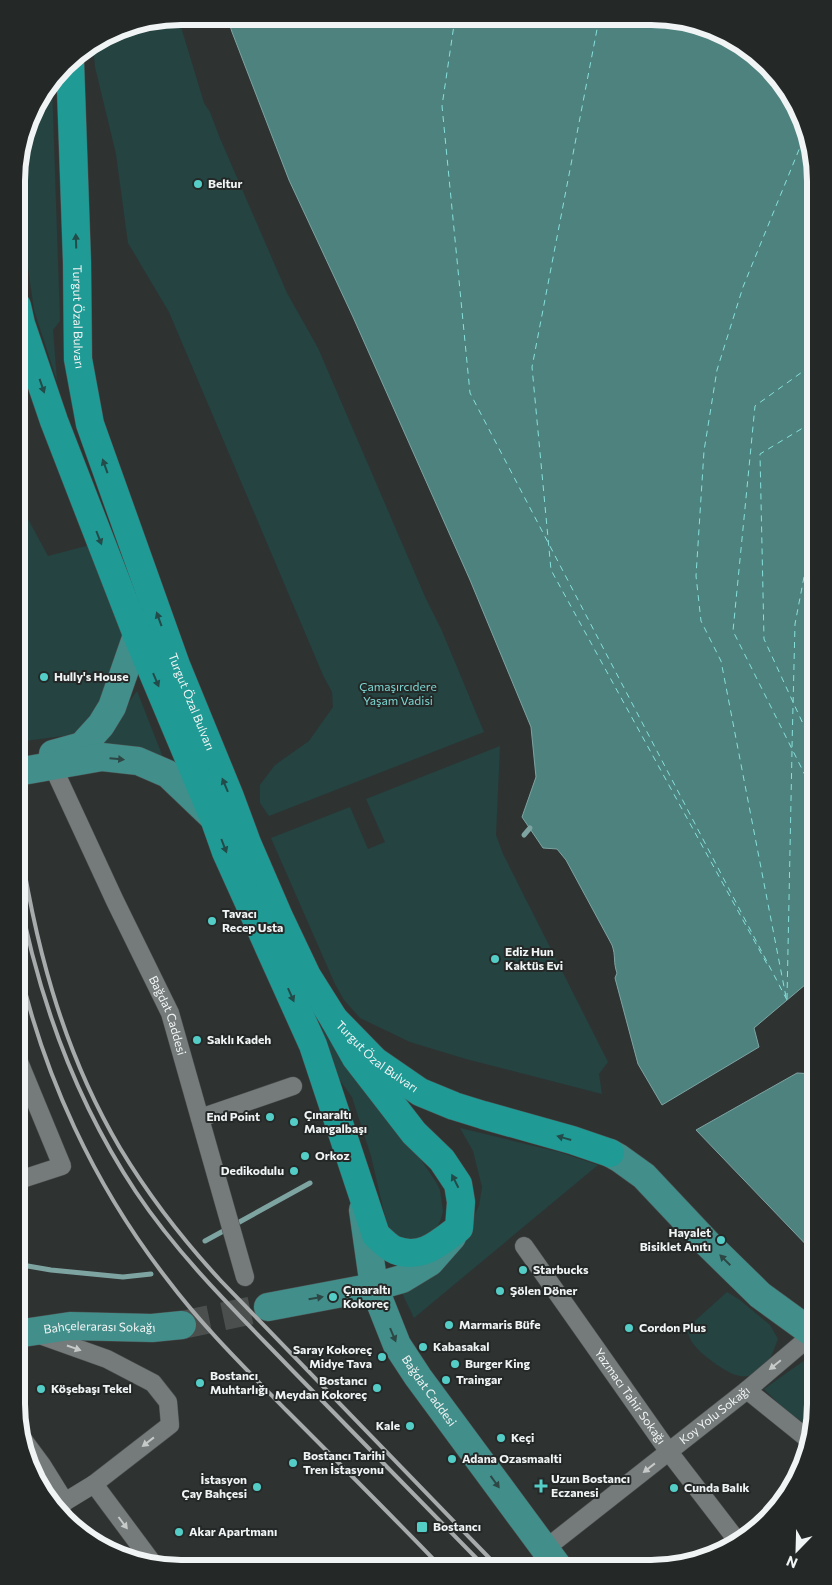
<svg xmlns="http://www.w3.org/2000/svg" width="832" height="1585" font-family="Commissioner,sans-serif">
  <rect width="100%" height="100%" fill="#2e3332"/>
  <g fill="#244341">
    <polygon points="178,17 204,103 210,112 219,136 287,293 318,348 426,599 442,631 484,732 269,816 260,803 260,785 275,765 309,741 333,707 332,692 323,675 169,312 128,243 116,154 95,67 93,44 118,29"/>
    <polygon points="52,84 60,321 53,330 57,381 34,310 18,197 18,160 33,108"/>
    <polygon points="17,484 28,519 48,556 94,544 128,636 100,717 79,734 17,742"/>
    <polygon points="137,691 166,765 96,748"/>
    <polygon points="500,746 496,835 503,854 608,1062 599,1074 602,1094 466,1059 410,1042 360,1018 344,1000 335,984 271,838 350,807 368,849 385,842 366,799"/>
    <polygon points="310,1011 411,1145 436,1182 440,1190 443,1211 441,1219 436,1229 428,1240 390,1238 371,1156 352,1097 336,1075"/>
    <polygon points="460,1128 559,1152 598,1165 414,1318 400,1289 466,1232 479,1206 482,1187 473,1151"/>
    <path d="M727 1292 740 1300 770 1325 778 1339C774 1349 769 1366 759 1373 755 1375 745 1377 740 1376 729 1375 703 1356 695 1346 691 1342 689 1335 686 1329Z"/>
    <polygon points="812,1355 815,1357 815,1415 812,1428 785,1410 764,1389"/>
  </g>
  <g fill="#4d827f" stroke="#7ea4a2">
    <path d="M227 17 683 19 759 57 807 129 816 181V982L812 979 754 1028 759 1047 662 1105 638 1064 615 978 617 973C613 962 616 956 612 945L566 860 557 849 543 848 522 817 536 777 531 727 470 580 353 317 289 180 232 32Z"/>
    <polygon points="797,1073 815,1074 815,1254 696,1130"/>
  </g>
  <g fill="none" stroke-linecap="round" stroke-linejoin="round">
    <g stroke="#7ea4a2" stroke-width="5">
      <polyline points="524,835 530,828"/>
      <polyline points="234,1225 310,1183"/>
      <polyline points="205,1241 227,1229"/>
      <polyline points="16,1264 51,1270 123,1277 151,1274"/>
    </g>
    <g stroke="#87e0db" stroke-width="1" stroke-dasharray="6 5" stroke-linecap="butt">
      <polyline points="455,18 442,106 470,393 787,1000"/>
      <polyline points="599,19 532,367 551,570 767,964"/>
      <polyline points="792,747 795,624 808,556 816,546"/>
      <polyline points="816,752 764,639 760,454 816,420"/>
      <polyline points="816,797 733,631 755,406 816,362"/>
      <polyline points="786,997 721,661 701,621 696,576 704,451 717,370 743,287 807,130"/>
      <polyline points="787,999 792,751"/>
    </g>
    <polyline stroke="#4b504f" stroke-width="28" stroke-dasharray="28 14" stroke-linecap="butt" points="182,1325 268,1307"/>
    <defs>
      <g id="street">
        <path id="s1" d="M53 767 115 901 170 1013 245 1277"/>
        <polyline points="200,1118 293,1086"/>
        <polyline points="16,1181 62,1166 17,1057"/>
        <path id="s2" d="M524 1246 669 1452 739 1543"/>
        <polyline points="37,1334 107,1359 153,1383 168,1402 170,1425 94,1484 58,1506"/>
        <polyline points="747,1390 809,1440"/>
        <polyline points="22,1438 42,1465 65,1502"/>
        <polyline points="94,1484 155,1566"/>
        <path id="s3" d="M545 1549 747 1390 813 1334"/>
      </g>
      <g id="primary">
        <polyline points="53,754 82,746 101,725 112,707 137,635"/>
        <polyline points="17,772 102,757 138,761 168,774 214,818"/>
        <polyline points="610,1153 619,1158 644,1176 708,1244 760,1295 815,1335"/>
        <path id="s4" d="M363 1210 374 1287 397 1345 418 1377 559 1568"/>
        <polyline points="268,1307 374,1287 402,1279 430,1262 452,1237"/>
        <path id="s5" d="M16 1334 70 1326 152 1328 182 1325"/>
      </g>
      <g id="highway">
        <path id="s6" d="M70 61 77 262 78 359 90 424 176 665 230 797 247 843 279 917 307 976 334 1019 375 1061 420 1092 454 1106 483 1115 572 1140 610 1153"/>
        <path d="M17 306 21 324 54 421 137 635 214 818 226 852 313 1045 376 1235C382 1240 388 1247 395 1250 422 1260 439 1243 459 1228L461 1202 458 1184 442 1160 414 1133 356 1058 334 1019"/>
      </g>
    </defs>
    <use href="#street" stroke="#4b4e4e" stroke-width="19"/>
    <use href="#primary" stroke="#4b4e4e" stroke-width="29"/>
    <use href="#highway" stroke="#4b4e4e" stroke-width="29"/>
    <use href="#street" stroke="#757b7a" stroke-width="18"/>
    <use href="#primary" stroke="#428e8a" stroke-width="28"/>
    <use href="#highway" stroke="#209a95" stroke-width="28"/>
    <g stroke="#a8abab" stroke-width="4">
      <path d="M17 824C33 938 61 1048 120 1148 149 1196 183 1240 221 1281L499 1568"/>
      <path d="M17 885C37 994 75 1100 136 1192 180 1258 238 1314 293 1371 357 1437 422 1502 486 1568"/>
      <path d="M17 959C43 1075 94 1185 167 1279 203 1327 246 1369 287 1411 339 1463 391 1515 442 1568"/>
    </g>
  </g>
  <defs><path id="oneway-solid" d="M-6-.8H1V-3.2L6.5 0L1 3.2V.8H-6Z" transform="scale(1.25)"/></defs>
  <g fill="#234b49">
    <use href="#oneway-solid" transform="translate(76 241) rotate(-92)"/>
    <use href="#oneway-solid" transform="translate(42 386) rotate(71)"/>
    <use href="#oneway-solid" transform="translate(105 466) rotate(-110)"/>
    <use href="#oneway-solid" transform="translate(99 538) rotate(69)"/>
    <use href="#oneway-solid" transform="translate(159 619) rotate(-110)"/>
    <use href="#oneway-solid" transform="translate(156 680) rotate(67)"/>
    <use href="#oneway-solid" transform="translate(225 785) rotate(-113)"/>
    <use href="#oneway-solid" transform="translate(224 846) rotate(69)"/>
    <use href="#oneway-solid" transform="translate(291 995) rotate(66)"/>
    <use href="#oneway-solid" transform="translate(564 1138) rotate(-164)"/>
    <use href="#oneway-solid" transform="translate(455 1181) rotate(-117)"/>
  </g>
  <g fill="#2d4745">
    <use href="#oneway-solid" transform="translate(117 759) rotate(5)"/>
    <use href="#oneway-solid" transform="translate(725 1260) rotate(-135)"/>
    <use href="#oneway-solid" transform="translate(316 1298) rotate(-10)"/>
    <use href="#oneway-solid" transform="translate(393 1335) rotate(67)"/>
    <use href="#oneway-solid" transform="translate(495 1482) rotate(54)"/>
  </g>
  <g fill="#c6cac9">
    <use href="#oneway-solid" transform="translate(74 1348) rotate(19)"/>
    <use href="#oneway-solid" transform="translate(775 1365) rotate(141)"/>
    <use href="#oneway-solid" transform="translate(148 1442) rotate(142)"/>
    <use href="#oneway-solid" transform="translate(649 1468) rotate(142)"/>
    <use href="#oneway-solid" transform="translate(123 1523) rotate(53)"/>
  </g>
  <g fill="#54cdc7" stroke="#242928" stroke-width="2">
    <circle cx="198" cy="184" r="5"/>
    <circle cx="44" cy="677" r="5"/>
    <circle cx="212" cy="921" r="5"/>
    <circle cx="495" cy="959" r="5"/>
    <circle cx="197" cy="1040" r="5"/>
    <circle cx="270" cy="1117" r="5"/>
    <circle cx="294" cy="1122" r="5"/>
    <circle cx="305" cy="1156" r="5"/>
    <circle cx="294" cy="1171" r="5"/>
    <circle cx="721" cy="1240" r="5"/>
    <circle cx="523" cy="1270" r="5"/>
    <circle cx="500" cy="1291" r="5"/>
    <circle cx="333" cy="1297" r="5"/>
    <circle cx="449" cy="1325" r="5"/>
    <circle cx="629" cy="1328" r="5"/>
    <circle cx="423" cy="1347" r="5"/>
    <circle cx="382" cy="1357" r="5"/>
    <circle cx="455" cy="1364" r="5"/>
    <circle cx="446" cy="1380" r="5"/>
    <circle cx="200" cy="1383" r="5"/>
    <circle cx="377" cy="1388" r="5"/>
    <circle cx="41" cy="1389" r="5"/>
    <circle cx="410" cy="1426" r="5"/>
    <circle cx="501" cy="1438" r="5"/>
    <circle cx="452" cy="1459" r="5"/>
    <circle cx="293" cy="1463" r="5"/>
    <path d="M538.5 1478.5h5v5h5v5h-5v5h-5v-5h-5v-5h5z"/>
    <circle cx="257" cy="1487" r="5"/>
    <circle cx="674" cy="1488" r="5"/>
    <rect x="416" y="1521" width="12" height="12" rx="2.5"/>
    <circle cx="179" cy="1532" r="5"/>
  </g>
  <g text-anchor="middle" stroke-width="4" stroke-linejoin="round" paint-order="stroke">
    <g font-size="12" font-weight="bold" fill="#f1f4f4" stroke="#242928" text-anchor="start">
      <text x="208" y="188">Beltur</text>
      <text x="54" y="681">Hully's House</text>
      <text x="222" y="918">Tavacı<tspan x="222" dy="14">Recep Usta</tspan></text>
      <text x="505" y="956">Ediz Hun<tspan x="505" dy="14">Kaktüs Evi</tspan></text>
      <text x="207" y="1044">Saklı Kadeh</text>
      <text x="304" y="1119">Çınaraltı<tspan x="304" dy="14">Mangalbaşı</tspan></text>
      <text x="260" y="1121" text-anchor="end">End Point</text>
      <text x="315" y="1160">Orkoz</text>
      <text x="284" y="1175" text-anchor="end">Dedikodulu</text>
      <text x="711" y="1237" text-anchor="end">Hayalet<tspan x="711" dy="14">Bisiklet Anıtı</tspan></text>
      <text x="533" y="1274">Starbucks</text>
      <text x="343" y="1294">Çınaraltı<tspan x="343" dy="14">Kokoreç</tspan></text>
      <text x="510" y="1295">Şölen Döner</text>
      <text x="459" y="1329">Marmaris Büfe</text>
      <text x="639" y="1332">Cordon Plus</text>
      <text x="433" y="1351">Kabasakal</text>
      <text x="372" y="1354" text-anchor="end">Saray Kokoreç<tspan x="372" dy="14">Midye Tava</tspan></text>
      <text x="465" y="1368">Burger King</text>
      <text x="210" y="1380">Bostancı<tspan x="210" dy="14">Muhtarlığı</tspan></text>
      <text x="456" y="1384">Traingar</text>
      <text x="367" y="1385" text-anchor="end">Bostancı<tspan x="367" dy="14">Meydan Kokoreç</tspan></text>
      <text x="51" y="1393">Köşebaşı Tekel</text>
      <text x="400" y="1430" text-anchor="end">Kale</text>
      <text x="511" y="1442">Keçi</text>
      <text x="303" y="1460">Bostancı Tarihi<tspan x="303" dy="14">Tren İstasyonu</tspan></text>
      <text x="462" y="1463">Adana Ozasmaalti</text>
      <text x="551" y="1483">Uzun Bostancı<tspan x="551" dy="14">Eczanesi</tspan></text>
      <text x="247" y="1484" text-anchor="end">İstasyon<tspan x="247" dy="14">Çay Bahçesi</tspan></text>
      <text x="684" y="1492">Cunda Balık</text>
      <text x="433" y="1531">Bostancı</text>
      <text x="189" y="1536">Akar Apartmanı</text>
    </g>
    <g font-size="12" fill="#f1f4f4" stroke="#242928">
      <text dy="4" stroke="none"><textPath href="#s6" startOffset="256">Turgut Özal Bulvarı</textPath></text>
      <text dy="4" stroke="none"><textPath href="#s6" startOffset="660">Turgut Özal Bulvarı</textPath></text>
      <text dy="4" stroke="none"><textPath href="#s1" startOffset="274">Bağdat Caddesi</textPath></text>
      <text dy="4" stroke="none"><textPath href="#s6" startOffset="1066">Turgut Özal Bulvarı</textPath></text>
      <text dy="4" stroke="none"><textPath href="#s5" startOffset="84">Bahçelerarası Sokağı</textPath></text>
      <text dy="4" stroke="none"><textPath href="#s4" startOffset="196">Bağdat Caddesi</textPath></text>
      <text dy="4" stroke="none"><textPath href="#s2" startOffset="184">Yazmacı Tahir Sokağı</textPath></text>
      <text dy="4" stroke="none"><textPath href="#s3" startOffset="216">Koy Yolu Sokağı</textPath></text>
    </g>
    <g font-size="12" fill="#7dd6d1" stroke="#242928">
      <text x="398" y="691">Çamaşırcıdere<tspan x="398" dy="14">Yaşam Vadisi</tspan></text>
    </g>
  </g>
  <path d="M0 0H832V1585H0ZM181 25H651A156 156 0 0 1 807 181V1404A156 156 0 0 1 651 1560H181A156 156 0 0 1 25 1404V181A156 156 0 0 1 181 25Z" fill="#242928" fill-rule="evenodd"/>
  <path fill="none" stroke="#f1f4f4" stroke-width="6" d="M181 25H651A156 156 0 0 1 807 181V1404A156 156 0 0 1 651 1560H181A156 156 0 0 1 25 1404V181A156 156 0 0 1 181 25Z"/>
  <g transform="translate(797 1550) rotate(203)" stroke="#242928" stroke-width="4" paint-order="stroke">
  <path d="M0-4L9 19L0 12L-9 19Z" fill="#f1f4f4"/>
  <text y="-8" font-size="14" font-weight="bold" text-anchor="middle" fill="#f1f4f4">N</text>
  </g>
</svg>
